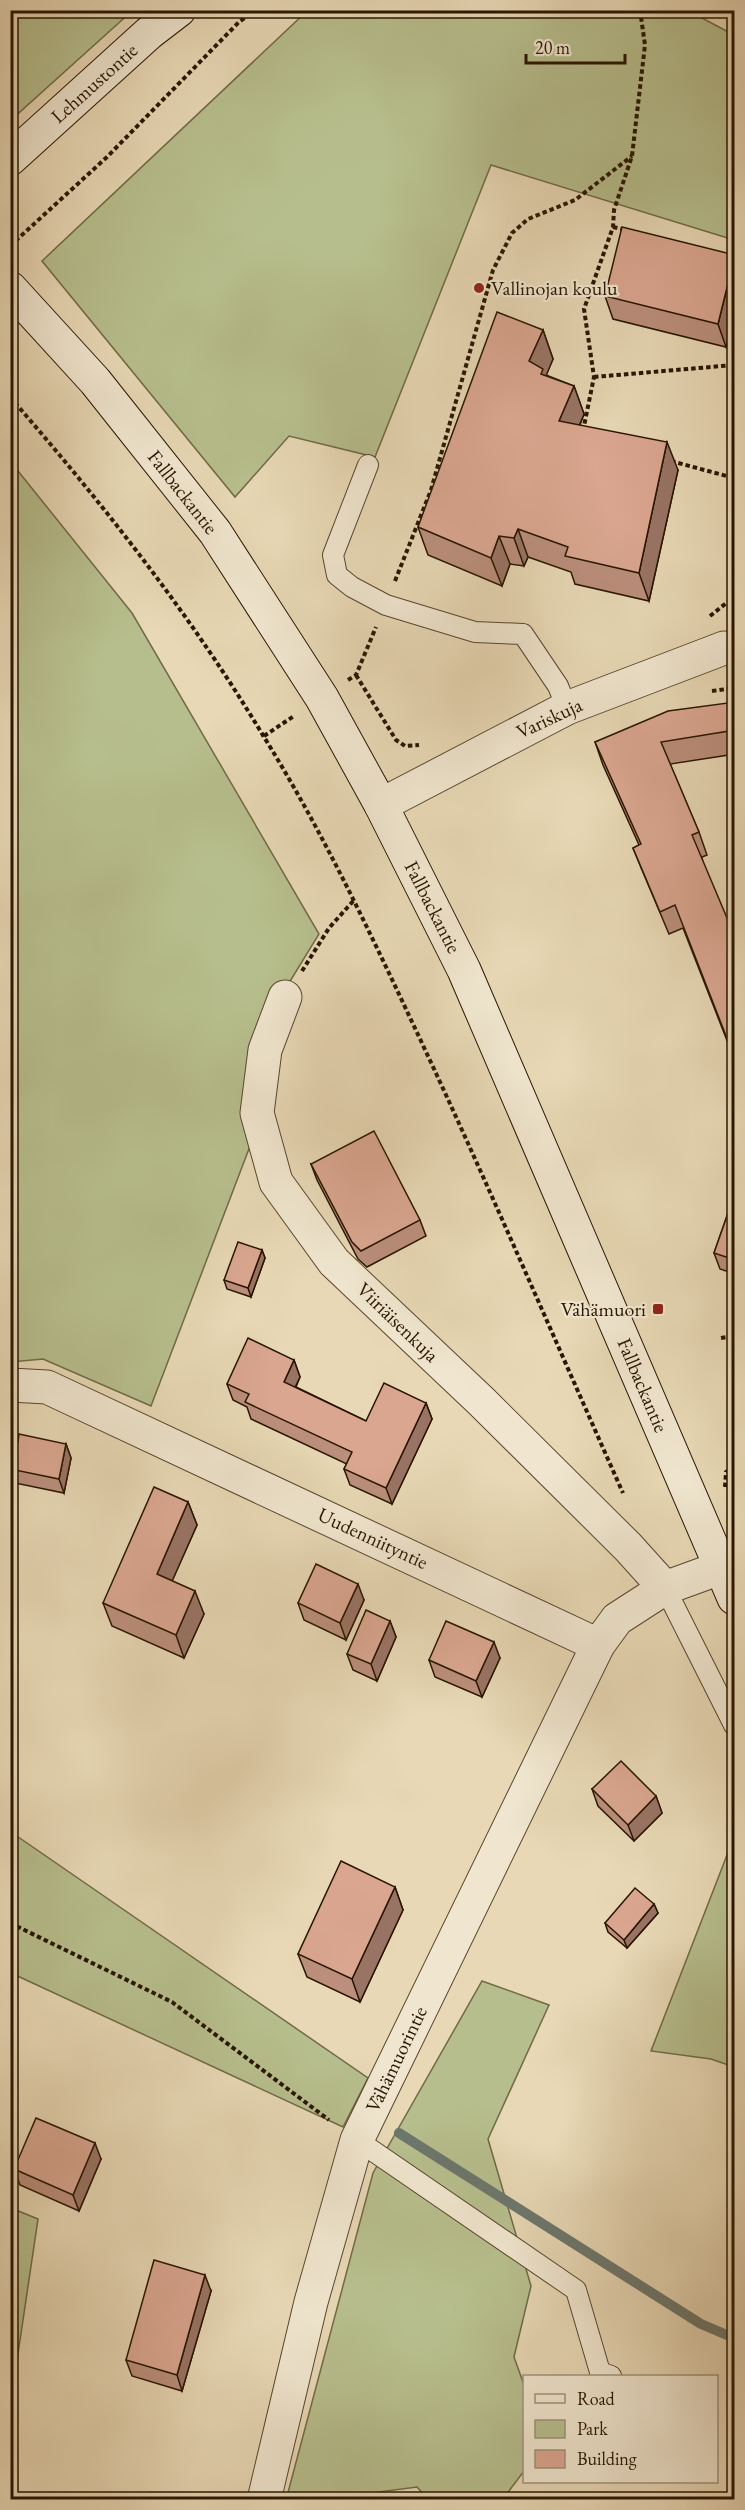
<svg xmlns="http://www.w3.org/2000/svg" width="745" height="2510" font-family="'EB Garamond',serif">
  <rect width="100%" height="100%" fill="#e8d8b5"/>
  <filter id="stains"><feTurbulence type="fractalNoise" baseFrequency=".00333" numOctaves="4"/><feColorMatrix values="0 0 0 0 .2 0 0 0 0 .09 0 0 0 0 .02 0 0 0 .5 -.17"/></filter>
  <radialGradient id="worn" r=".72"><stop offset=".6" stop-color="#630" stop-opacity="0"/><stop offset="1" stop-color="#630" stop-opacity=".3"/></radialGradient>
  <g fill="#b7be8d" stroke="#706a46" stroke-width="1.5">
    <polygon points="11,10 132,10 132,11 11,120"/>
    <polygon points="307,11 689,11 734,35 734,240 491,165 375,457 289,436 235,497 42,261"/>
    <polygon points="10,461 132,613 319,934 281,996 255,1133 151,1406 43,1359 11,1362"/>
    <polygon points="11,1832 368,2078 343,2127 11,1973"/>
    <polygon points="734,1837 734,2067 711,2059 651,2051"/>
    <polygon points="482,1981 549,2005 488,2139 531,2286 514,2357 524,2385 524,2471 503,2499 428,2499 417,2487 325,2499 286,2500 373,2173"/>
    <polygon points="11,2208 38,2219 11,2401"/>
  </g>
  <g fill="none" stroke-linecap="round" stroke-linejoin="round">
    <polyline stroke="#6c776d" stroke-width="10" points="399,2133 701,2324 734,2338"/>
    <defs>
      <g id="lane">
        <polyline points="368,465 333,555 337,575 352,587 386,605 475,632 523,634 558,686 567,708"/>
        <polyline points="665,1588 734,1725"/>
        <polyline points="357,2140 576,2290 600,2372 611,2376"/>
      </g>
      <g id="street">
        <polyline points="381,805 567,708 724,648"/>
        <polyline points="285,997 265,1050 257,1113 276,1182 334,1262 481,1401 628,1547 665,1588"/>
        <polyline points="10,1385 47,1387 598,1645 617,1619 665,1588 720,1568"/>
        <polyline points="264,2500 311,2302 357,2140 598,1645"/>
      </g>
      <g id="secondary">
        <polyline points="10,159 149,33 179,10"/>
        <polyline points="10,288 95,381 215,532 322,698 381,805 464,970 734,1598"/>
      </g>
    </defs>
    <use href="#lane" stroke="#58462d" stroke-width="22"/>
    <use href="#street" stroke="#58462d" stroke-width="35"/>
    <use href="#secondary" stroke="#281500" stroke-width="35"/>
    <g stroke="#281500" stroke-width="4" stroke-dasharray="4.5 3" stroke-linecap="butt">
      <polyline points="613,227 626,230"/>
      <polyline points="10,246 107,157 239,22 256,10"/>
      <polyline points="594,377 734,365"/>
      <path d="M10 397C103 504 191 615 264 737 321 829 367 926 413 1024 486 1179 553 1336 623 1493"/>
      <polyline points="583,431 594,377 584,309 613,227 614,210 632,156 645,45 640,10"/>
      <polyline points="671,461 734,478"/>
      <polyline points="395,581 431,490 493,270 512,233 528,219 575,200 632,156"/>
      <polyline points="710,616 734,597"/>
      <polyline points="356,675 396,740 405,746 419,745"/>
      <polyline points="348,680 356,675 376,627"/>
      <polyline points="712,691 734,688"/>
      <polyline points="264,736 294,716"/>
      <polyline points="302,971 329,928 355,899"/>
      <polyline points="721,1338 734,1336"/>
      <polyline points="725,1487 726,1472 734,1467"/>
      <polyline points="10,1923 172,2002 329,2120"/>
    </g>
    <use href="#lane" stroke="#f0e6cf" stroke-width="20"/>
    <use href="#street" stroke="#f0e6cf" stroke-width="33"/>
    <use href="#secondary" stroke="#f0e6cf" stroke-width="33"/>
  </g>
  <g fill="#bb8f7c" stroke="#281500" stroke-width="1.5">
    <polygon points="735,255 735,314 726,347 613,319 605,296"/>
    <polygon points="543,330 553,359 546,375 574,386 584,414 580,425 678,470 649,601 575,584 571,572 528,557 524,566 510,564 502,586 428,555 418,527"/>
    <polygon points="735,702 735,754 670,764 699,832 707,855 702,857 735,1061 683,928 669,934 642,870 633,848 639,845 603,765 595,742"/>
    <polygon points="311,1164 420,1220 426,1236 367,1267 358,1259 317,1180"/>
    <polygon points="735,1193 735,1274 720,1269 714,1253"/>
    <polygon points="262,1250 265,1258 251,1297 227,1289 224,1280"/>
    <polygon points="294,1360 300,1377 296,1387 366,1421 426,1403 432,1419 392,1504 350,1485 344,1469 347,1464 251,1419 247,1407 233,1400 227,1384"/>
    <polygon points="10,1442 66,1444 71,1458 64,1493 10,1482"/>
    <polygon points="188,1502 197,1525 172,1581 204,1614 184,1658 112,1626 103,1603"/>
    <polygon points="364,1600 346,1640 304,1620 298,1603"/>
    <polygon points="390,1621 396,1637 377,1681 353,1670 347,1654"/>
    <polygon points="500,1658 482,1697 435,1677 429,1660"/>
    <polygon points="592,1789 656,1796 662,1813 634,1841 598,1806"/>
    <polygon points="395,1887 403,1910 360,2002 307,1977 298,1954"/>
    <polygon points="654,1904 658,1913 627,1948 608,1932 605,1923"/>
    <polygon points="101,2159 79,2211 20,2185 14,2169"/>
    <polygon points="211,2291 182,2391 132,2376 126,2360"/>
  </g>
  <g fill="#997465" stroke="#281500" stroke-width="1.5">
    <polygon points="735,257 735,314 726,347 718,324"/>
    <polygon points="543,330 553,359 546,376 553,397 529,361"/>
    <polygon points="574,386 584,414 569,450 559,421"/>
    <polygon points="667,442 678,470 649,601 639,573"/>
    <polygon points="518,529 528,557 524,566 514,538"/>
    <polygon points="499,536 510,564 502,586 491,558"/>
    <polygon points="262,1250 265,1258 251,1297 248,1288"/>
    <polygon points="294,1360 300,1377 290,1398 284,1382"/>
    <polygon points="426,1403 432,1419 392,1504 386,1488"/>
    <polygon points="66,1444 71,1458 64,1493 59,1479"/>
    <polygon points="188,1502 197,1525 165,1597 157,1574"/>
    <polygon points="358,1584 364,1600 346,1640 340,1623"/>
    <polygon points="195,1591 204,1614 184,1658 176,1635"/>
    <polygon points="390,1621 396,1637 377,1681 371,1664"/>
    <polygon points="494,1642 500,1658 482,1697 476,1681"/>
    <polygon points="656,1796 662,1813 634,1841 628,1825"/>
    <polygon points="395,1887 403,1910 360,2002 352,1979"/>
    <polygon points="654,1904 658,1913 627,1948 624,1940"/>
    <polygon points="95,2143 101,2159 79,2211 73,2195"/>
    <polygon points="205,2275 211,2291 182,2391 177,2375"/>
  </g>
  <g fill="#daa690" stroke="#281500" stroke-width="1.5">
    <polygon points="622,227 735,255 718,324 605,296"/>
    <polygon points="497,312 543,330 529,361 543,369 541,374 574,386 559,421 667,442 639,573 565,556 568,547 518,529 514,538 499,536 491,558 418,527"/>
    <polygon points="735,702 735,730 661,742 699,832 692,835 735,937 735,1059 675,905 660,912 633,848 641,844 595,742 668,711"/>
    <polygon points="374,1131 420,1220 361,1251 352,1242 311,1164"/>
    <polygon points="735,1193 735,1260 714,1253"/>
    <polygon points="238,1242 262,1250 248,1288 224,1280"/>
    <polygon points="248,1338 294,1360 284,1382 366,1421 384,1383 426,1403 386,1488 344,1469 352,1452 245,1402 249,1394 227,1384"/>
    <polygon points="19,1434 66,1444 59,1479 10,1469 10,1442 18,1442"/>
    <polygon points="154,1487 188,1502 157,1574 195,1591 176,1635 103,1603"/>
    <polygon points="316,1564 358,1584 340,1623 298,1603"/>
    <polygon points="366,1610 390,1621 371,1664 347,1654"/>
    <polygon points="446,1621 494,1642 476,1681 429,1660"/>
    <polygon points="621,1761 656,1796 628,1825 592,1789"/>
    <polygon points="341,1861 395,1887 352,1979 298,1954"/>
    <polygon points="635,1888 654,1904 624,1940 605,1923"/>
    <polygon points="36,2118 95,2143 73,2195 14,2169"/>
    <polygon points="154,2260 205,2275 177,2375 126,2360"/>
  </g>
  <g fill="#8f2418" stroke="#f0e6cf" stroke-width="2">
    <circle cx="479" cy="288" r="6"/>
    <rect x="652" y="1303" width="12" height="12" rx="3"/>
  </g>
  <g text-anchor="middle" stroke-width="4.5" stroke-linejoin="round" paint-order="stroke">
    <g font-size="20" fill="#281500" stroke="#f0e6cf">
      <text transform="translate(94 83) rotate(-42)" y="7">Lehmustontie</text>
      <text transform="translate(183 492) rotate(52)" y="7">Fallbackantie</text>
      <text transform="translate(549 718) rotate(-25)" y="7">Variskuja</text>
      <text transform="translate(433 907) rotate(63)" y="7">Fallbackantie</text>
      <text transform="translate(398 1322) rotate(44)" y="7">Viiriäisenkuja</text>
      <text transform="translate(643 1385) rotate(67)" y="7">Fallbackantie</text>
      <text transform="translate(373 1538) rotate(25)" y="7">Uudenniityntie</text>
      <text transform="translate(396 2059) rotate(-64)" y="7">Vähämuorintie</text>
    </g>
    <g font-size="20" fill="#281500" stroke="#f0e6cf" text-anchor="start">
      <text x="491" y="295">Vallinojan koulu</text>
      <text x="646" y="1316" text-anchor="end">Vähämuori</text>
    </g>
  </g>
  <rect width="745" height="2510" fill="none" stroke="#e8d8b5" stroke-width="36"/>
  <rect x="12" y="12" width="721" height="2486" fill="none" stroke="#281500" stroke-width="3"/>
  <rect x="18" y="18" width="709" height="2474" fill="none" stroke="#281500" stroke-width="1.5"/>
  <rect x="523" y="2375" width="195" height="108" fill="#f0e6cf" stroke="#a0927c" stroke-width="1.5"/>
  <rect x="535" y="2394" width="30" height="9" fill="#f0e6cf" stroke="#a0927c" stroke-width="1.5"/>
  <text x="577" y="2405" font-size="18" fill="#281500">Road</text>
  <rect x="535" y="2420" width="30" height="18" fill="#b7be8d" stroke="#a0927c" stroke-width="1.5"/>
  <text x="577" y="2435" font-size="18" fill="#281500">Park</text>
  <rect x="535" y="2450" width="30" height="18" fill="#daa690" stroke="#a0927c" stroke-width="1.5"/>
  <text x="577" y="2465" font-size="18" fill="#281500">Building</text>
  <path d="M526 54v9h99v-9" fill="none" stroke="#281500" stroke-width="3"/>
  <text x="535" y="54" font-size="18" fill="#281500" stroke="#f0e6cf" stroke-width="4.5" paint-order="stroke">20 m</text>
  <rect width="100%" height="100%" filter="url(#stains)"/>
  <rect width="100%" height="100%" fill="url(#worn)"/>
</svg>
